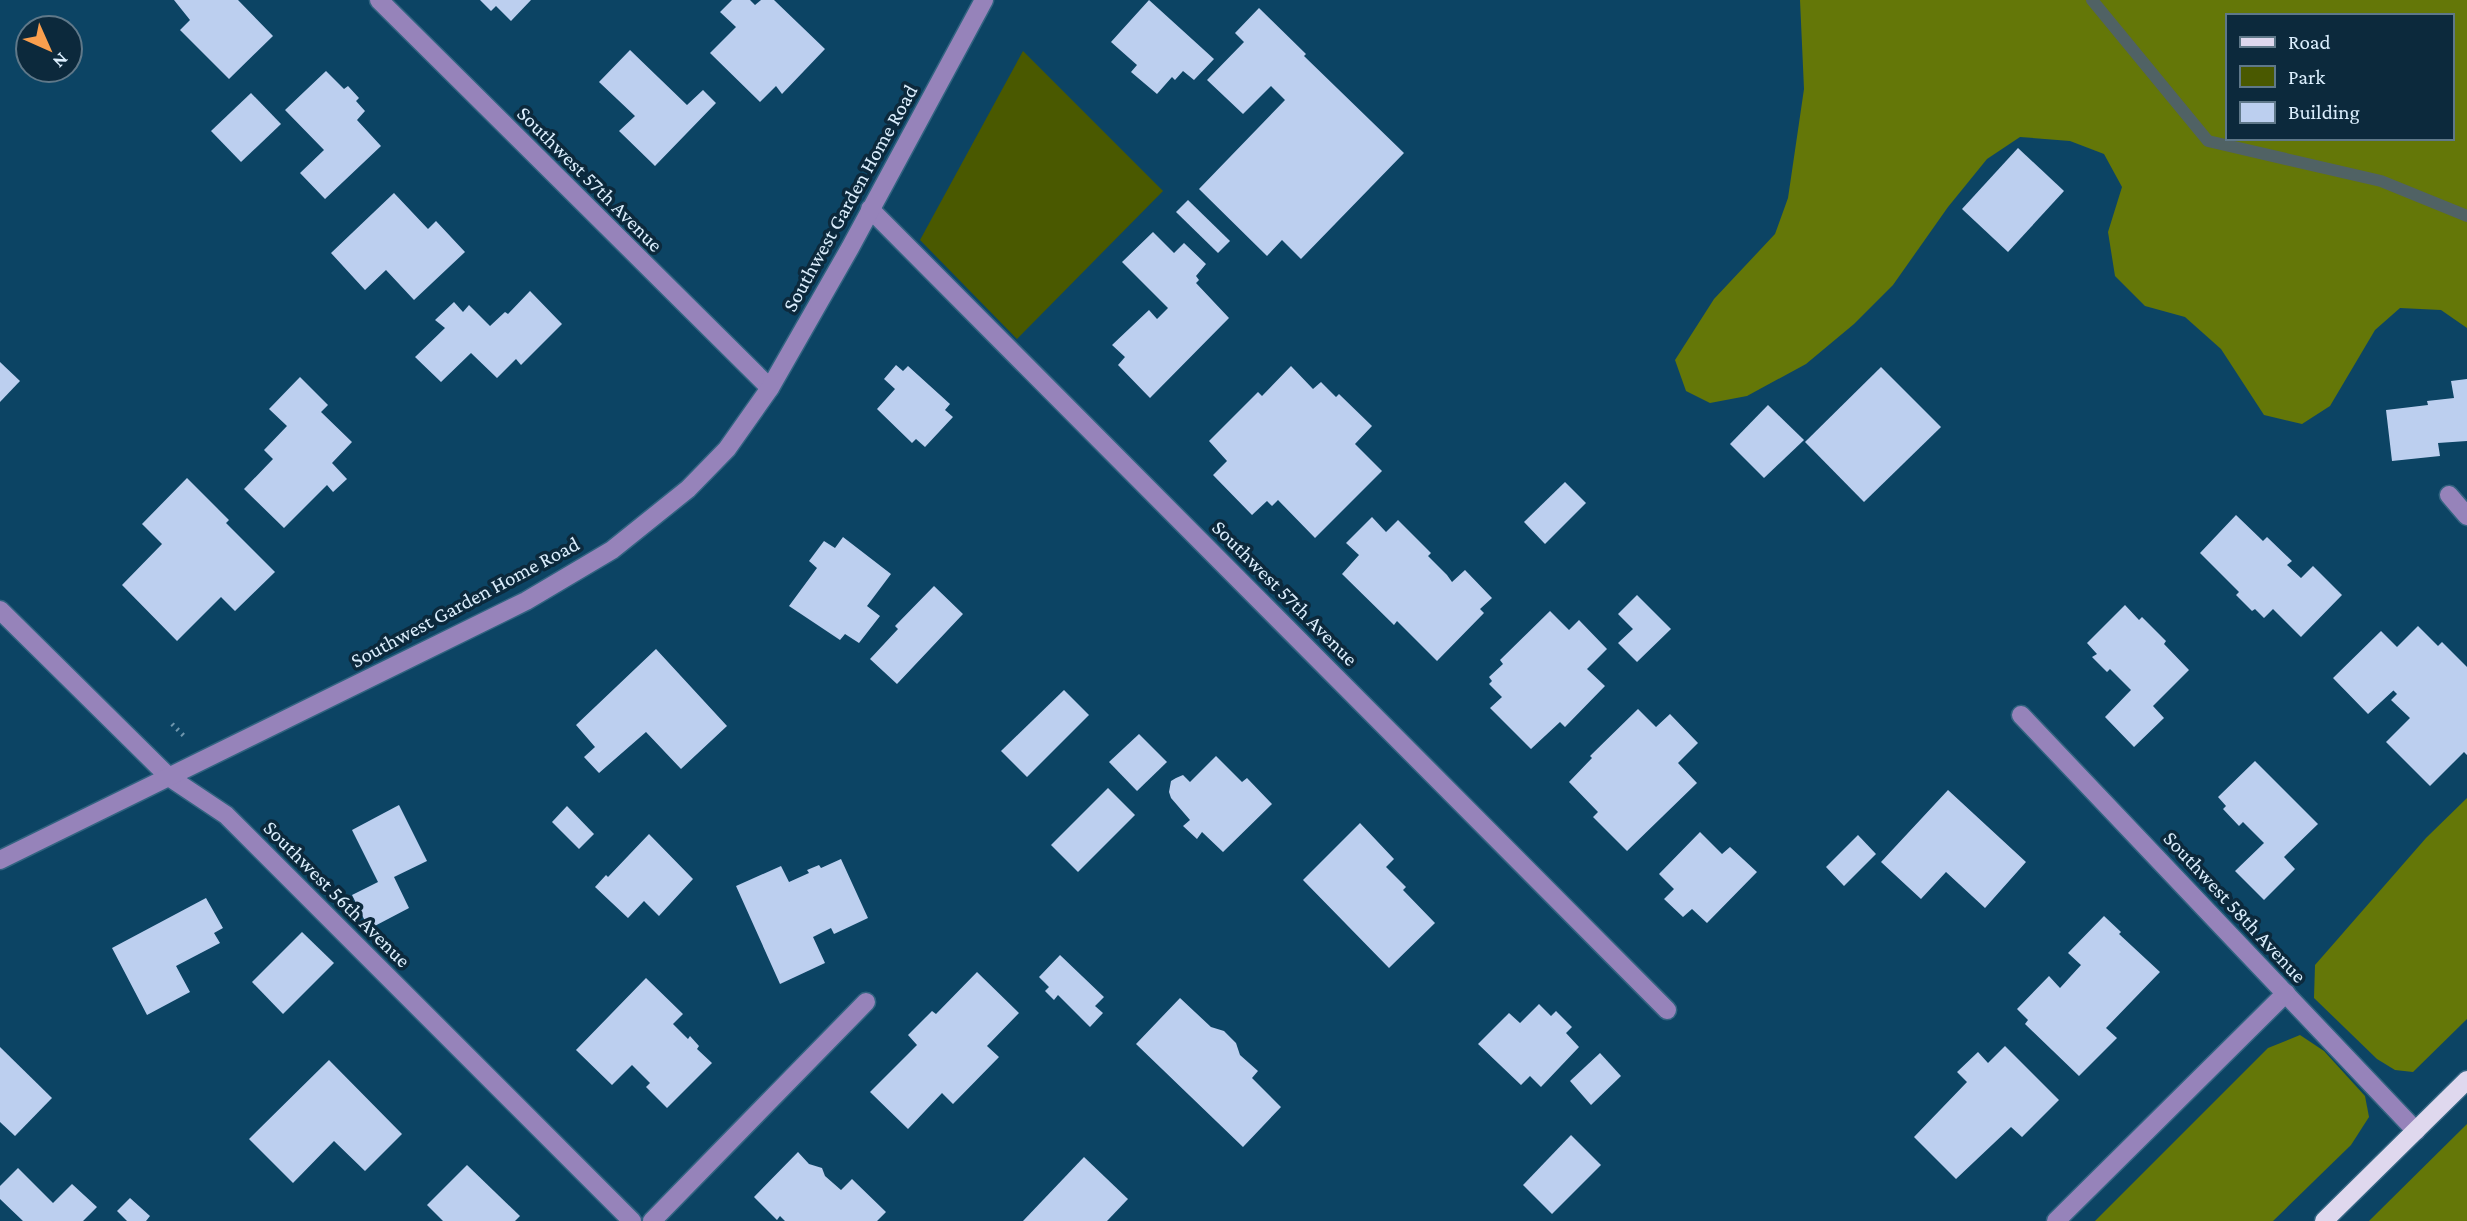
<svg xmlns="http://www.w3.org/2000/svg" width="2467" height="1221" font-family="'Crimson Pro',serif">
  <rect width="100%" height="100%" fill="#0c4464"/>
  <polygon fill="#4a5900" points="1023,51 1163,191 1017,339 920,240"/>
  <g fill="#647708" fill-rule="evenodd">
    <path d="M1800 0H2467V328L2441 310 2400 308 2375 330 2330 406 2302 424 2264 415 2221 349 2185 317 2145 306 2115 276 2108 232 2122 187 2104 154 2070 141 2020 137 1987 159 1948 207 1893 285 1854 324 1806 364 1747 396 1710 403 1686 391 1675 360 1714 299 1775 234 1788 198 1804 89ZM2227 16H2451V138H2227Z"/>
    <polygon points="2467,798 2467,1019 2413,1072 2395,1070 2377,1059 2314,998 2315,965 2426,838"/>
    <polygon points="2300,1035 2324,1051 2365,1096 2369,1117 2351,1145 2273,1221 2095,1221 2268,1048"/>
    <polygon points="2467,1124 2467,1221 2369,1221"/>
  </g>
  <g fill="none" stroke-linecap="round" stroke-linejoin="round">
    <polyline stroke="#506264" stroke-width="12" points="2092,0 2208,141 2381,181 2467,216"/>
  </g>
  <g fill="#bccfef">
    <polygon points="174,0 238,0 273,36 229,79 180,30 190,20"/>
    <polygon points="480,0 531,0 511,21 496,6 491,11"/>
    <polygon points="732,0 750,0 755,5 761,0 774,0 825,49 782,94 776,86 760,102 710,53 736,27 720,12"/>
    <polygon points="1149,0 1214,59 1194,80 1183,71 1175,80 1172,77 1157,94 1131,72 1137,65 1111,42"/>
    <polygon points="1259,8 1306,54 1304,56 1404,153 1301,259 1282,240 1267,256 1199,189 1285,100 1271,86 1243,114 1207,80 1244,42 1235,33"/>
    <polygon points="630,50 687,105 703,90 716,103 655,166 619,131 635,116 599,82"/>
    <polygon points="326,71 344,89 348,86 359,98 356,101 365,111 357,120 381,146 325,199 300,173 324,150 285,110"/>
    <polygon points="251,93 281,124 241,162 211,131"/>
    <polygon points="2018,148 2064,191 2008,252 1962,209"/>
    <polygon points="394,193 428,229 436,221 465,252 414,300 386,270 365,290 331,253"/>
    <polygon points="1188,200 1230,241 1218,253 1176,212"/>
    <polygon points="1153,232 1174,253 1184,243 1206,264 1196,276 1199,280 1196,283 1229,318 1150,398 1118,365 1125,357 1112,345 1149,310 1157,319 1168,308 1122,262"/>
    <polygon points="530,291 562,324 521,365 516,359 497,378 471,353 441,382 415,357 445,328 435,320 454,302 463,312 469,305 490,326 505,312 508,314"/>
    <polygon points="0,362 20,381 0,402"/>
    <polygon points="896,365 903,371 908,366 950,404 945,410 953,417 925,447 916,439 912,443 877,409 895,389 884,379"/>
    <polygon points="1291,366 1313,389 1321,382 1336,397 1339,394 1372,426 1355,444 1382,471 1315,538 1278,500 1272,506 1267,501 1252,515 1213,475 1227,461 1209,441 1258,392 1262,396"/>
    <polygon points="1881,367 1941,427 1864,502 1805,442"/>
    <polygon points="300,377 328,405 321,412 352,442 332,463 347,479 333,492 327,485 284,528 244,489 273,459 264,450 287,426 269,409"/>
    <polygon points="2467,379 2467,441 2438,443 2440,456 2392,461 2386,410 2428,405 2427,401 2454,398 2451,381"/>
    <polygon points="1768,405 1804,440 1764,478 1730,444"/>
    <polygon points="187,478 229,520 226,523 275,572 235,611 221,597 177,641 122,585 162,544 142,524"/>
    <polygon points="1565,482 1586,503 1545,544 1524,522"/>
    <polygon points="2236,515 2263,541 2267,537 2292,561 2287,565 2301,578 2313,566 2342,595 2301,637 2273,609 2264,618 2255,609 2252,611 2236,595 2239,592 2200,553"/>
    <polygon points="1372,517 1386,532 1398,520 1431,553 1428,556 1447,575 1452,582 1465,570 1492,598 1480,609 1484,613 1437,661 1397,621 1394,625 1342,574 1359,555 1346,543"/>
    <polygon points="843,537 891,574 867,606 880,616 859,643 845,634 840,640 789,606 817,568 809,561 824,541 835,548"/>
    <polygon points="934,586 963,614 897,684 870,659 898,629 895,626"/>
    <polygon points="1637,595 1671,629 1637,662 1618,643 1633,629 1618,614"/>
    <polygon points="2125,605 2139,620 2142,617 2166,641 2164,644 2189,670 2153,706 2164,718 2134,747 2105,717 2131,690 2110,669 2107,672 2092,657 2097,654 2087,643"/>
    <polygon points="1550,611 1569,630 1579,620 1607,649 1587,669 1605,686 1565,727 1560,722 1531,749 1490,708 1502,697 1489,684 1492,681 1489,677 1503,664 1500,660"/>
    <polygon points="2418,626 2438,646 2442,642 2467,667 2467,755 2464,752 2430,786 2386,742 2410,718 2391,700 2397,694 2393,690 2395,689 2368,714 2333,678 2381,631 2397,647"/>
    <polygon points="656,649 727,726 681,769 646,732 599,773 584,757 595,747 576,725"/>
    <polygon points="1064,690 1089,715 1027,777 1001,751"/>
    <polygon points="1638,709 1656,727 1670,714 1698,743 1678,763 1697,783 1627,851 1593,817 1598,812 1569,782 1592,758 1590,756"/>
    <polygon points="1139,734 1167,762 1137,791 1109,762"/>
    <polygon points="1216,756 1242,782 1247,778 1272,804 1223,852 1202,832 1197,839 1183,826 1190,820 1171,798 1169,792 1171,781 1176,778 1183,775 1190,782"/>
    <polygon points="2255,761 2318,824 2284,857 2295,869 2264,900 2235,871 2264,843 2243,822 2239,826 2223,809 2226,806 2218,797"/>
    <polygon points="1108,788 1135,815 1078,872 1051,845"/>
    <polygon points="1948,790 2026,862 1985,908 1946,872 1921,899 1881,862"/>
    <polygon points="399,805 427,861 394,877 409,908 369,929 352,895 378,882 352,830"/>
    <polygon points="567,806 594,834 579,849 552,822"/>
    <polygon points="1360,823 1394,859 1386,867 1406,887 1403,890 1435,923 1389,968 1303,880"/>
    <polygon points="1700,832 1722,854 1730,847 1757,872 1707,923 1692,909 1683,917 1664,899 1674,889 1659,874"/>
    <polygon points="649,834 693,879 659,916 644,901 628,918 595,887 606,875 608,877"/>
    <polygon points="1858,835 1876,854 1844,886 1826,867"/>
    <polygon points="841,859 868,918 834,934 831,928 813,937 825,963 780,984 736,886 781,866 789,882 809,873 807,870 819,865 821,868"/>
    <polygon points="206,898 223,928 214,933 220,943 176,966 190,992 147,1015 112,948"/>
    <polygon points="2104,916 2121,932 2119,934 2160,972 2106,1028 2117,1038 2079,1076 2025,1024 2028,1020 2017,1009 2049,976 2060,988 2081,965 2068,953"/>
    <polygon points="302,932 334,963 283,1014 252,982"/>
    <polygon points="1060,955 1104,997 1095,1006 1103,1013 1090,1027 1058,995 1054,1000 1045,991 1049,987 1039,977"/>
    <polygon points="977,972 1019,1013 987,1046 999,1057 953,1104 942,1093 908,1129 870,1092 917,1045 908,1035 932,1011 936,1014"/>
    <polygon points="646,978 683,1014 673,1024 688,1039 690,1036 699,1046 697,1049 712,1063 667,1108 646,1087 650,1083 632,1065 612,1085 576,1050"/>
    <polygon points="1180,998 1211,1027 1224,1031 1236,1043 1240,1055 1258,1071 1252,1078 1281,1107 1243,1147 1136,1044"/>
    <polygon points="1539,1004 1551,1016 1556,1011 1572,1027 1566,1033 1579,1047 1541,1087 1530,1076 1521,1085 1478,1044 1509,1013 1520,1023"/>
    <polygon points="2005,1046 2059,1100 2022,1137 2011,1127 1956,1179 1914,1137 1967,1082 1957,1072 1978,1052 1988,1063"/>
    <polygon points="0,1047 52,1098 15,1136 0,1122"/>
    <polygon points="1600,1053 1621,1076 1591,1105 1570,1081"/>
    <polygon points="329,1060 402,1134 365,1171 334,1141 293,1183 249,1139"/>
    <polygon points="1571,1135 1601,1165 1552,1214 1523,1185"/>
    <polygon points="798,1152 809,1164 822,1168 825,1176 841,1190 852,1179 886,1212 877,1221 785,1221 780,1216 777,1220 754,1197"/>
    <polygon points="1084,1157 1128,1199 1107,1221 1023,1221"/>
    <polygon points="467,1165 520,1216 515,1221 443,1221 427,1205"/>
    <polygon points="18,1168 53,1203 72,1184 97,1207 83,1221 23,1221 0,1199 0,1186"/>
    <polygon points="130,1198 150,1216 146,1221 127,1221 117,1211"/>
  </g>
  <g fill="none" stroke-linecap="round" stroke-linejoin="round">
    <defs>
      <g id="minor">
        <polyline points="379,0 770,388"/>
        <polyline points="870,209 1667,1010"/>
        <polyline points="2449,495 2467,516"/>
        <polyline points="0,610 169,777 226,815 632,1221"/>
        <polyline points="2021,715 2416,1131"/>
        <polyline points="0,860 526,601 612,550 688,489 727,449 770,388 850,248 984,0"/>
        <polyline points="652,1221 866,1002"/>
        <polyline points="2056,1221 2286,993"/>
      </g>
      <polyline id="major" points="2324,1221 2467,1080"/>
    </defs>
    <use href="#minor" stroke="#316380" stroke-width="21"/>
    <use href="#major" stroke="#316380" stroke-width="21"/>
    <polyline stroke="#6f96ad" stroke-width="4.5" stroke-dasharray="2 5" stroke-linecap="butt" points="172,724 184,736"/>
    <use href="#minor" stroke="#9683ba" stroke-width="18"/>
    <use href="#major" stroke="#dfd8ee" stroke-width="18"/>
  </g>
  <g text-anchor="middle" stroke-width="7" stroke-linejoin="round" paint-order="stroke">
    <g font-size="21" fill="#dbeefd" stroke="#0c293c">
      <text transform="translate(590 179) rotate(45)" y="7">Southwest 57th Avenue</text>
      <text transform="translate(850 198) rotate(-61)" y="7">Southwest Garden Home Road</text>
      <text transform="translate(1285 593) rotate(45)" y="7">Southwest 57th Avenue</text>
      <text transform="translate(465 602) rotate(-28)" y="7">Southwest Garden Home Road</text>
      <text transform="translate(337 894) rotate(45)" y="7">Southwest 56th Avenue</text>
      <text transform="translate(2235 907) rotate(47)" y="7">Southwest 58th Avenue</text>
    </g>
  </g>
  <rect x="2226" y="14" width="228" height="126" fill="#0c293c" stroke="#5f7889" stroke-width="2"/>
  <rect x="2240" y="37" width="35" height="10" fill="#dfd8ee" stroke="#5f7889" stroke-width="2"/>
  <text x="2288" y="49" font-size="21" fill="#dbeefd">Road</text>
  <rect x="2240" y="66" width="35" height="21" fill="#4a5900" stroke="#5f7889" stroke-width="2"/>
  <text x="2288" y="84" font-size="21" fill="#dbeefd">Park</text>
  <rect x="2240" y="102" width="35" height="21" fill="#bccfef" stroke="#5f7889" stroke-width="2"/>
  <text x="2288" y="119" font-size="21" fill="#dbeefd">Building</text>
  <g transform="translate(49 49) rotate(135)"><circle r="33" fill="#0c293c" stroke="#5f7889" stroke-width="2"/>
  <path d="M0-5L12 26L0 18L-12 26Z" fill="#fa9f4e"/>
  <text y="-10" font-size="19" font-weight="bold" text-anchor="middle" fill="#dbeefd">N</text>
  </g>
</svg>
